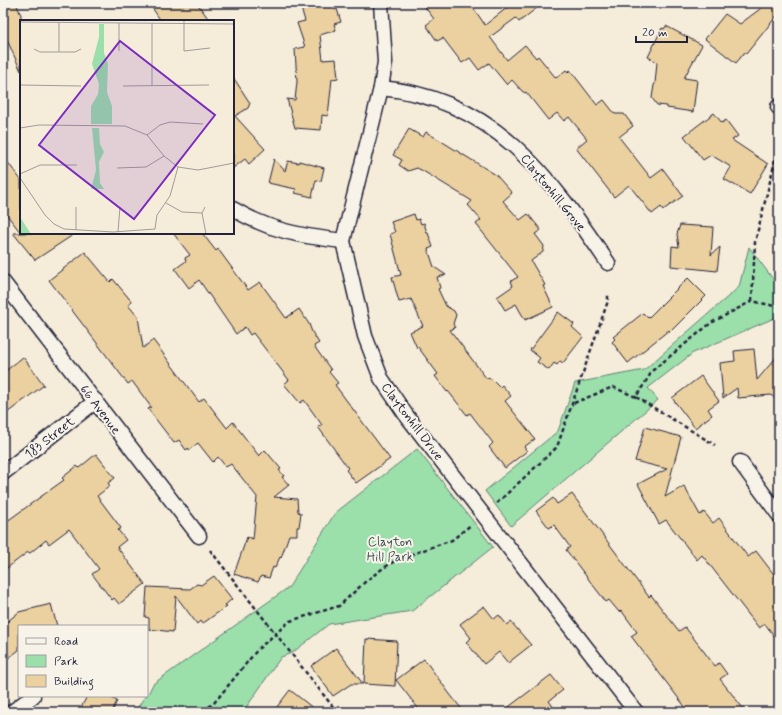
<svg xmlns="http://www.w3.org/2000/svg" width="782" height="715" font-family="Mynerve,sans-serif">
  <rect width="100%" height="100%" fill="#f5ecda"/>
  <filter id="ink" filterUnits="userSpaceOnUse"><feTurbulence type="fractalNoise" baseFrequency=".025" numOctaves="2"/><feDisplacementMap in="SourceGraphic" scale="8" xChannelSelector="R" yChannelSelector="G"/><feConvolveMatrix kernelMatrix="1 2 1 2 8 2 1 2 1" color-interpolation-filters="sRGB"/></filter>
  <g filter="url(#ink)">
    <g fill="#9bdfab" stroke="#5e8073">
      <polygon points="749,247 779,287 779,316 693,353 648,388 658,400 511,526 485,491 558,431 575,383 644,370 739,287"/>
      <polygon points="417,449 493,547 412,611 329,624 292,653 281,657 243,712 135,712 145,696 147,696 153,684 289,587 335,513"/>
    </g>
    <g fill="#ebd0a0" stroke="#22223b">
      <polygon points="3,3 16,3 21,15 21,71 3,31"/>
      <polygon points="149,3 197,3 210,21 161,21"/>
      <polygon points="314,3 332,3 334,10 337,9 341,22 334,24 336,30 320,35 323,60 336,59 338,78 332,79 328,116 322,115 321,130 295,128 287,99 295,100 297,82 295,49 305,47 297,23 305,21 301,8"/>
      <polygon points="422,3 470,3 485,25 508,7 505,3 543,3 519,22 516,18 490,37 507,60 525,45 536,58 538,56 556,78 566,70 568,72 570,70 597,105 604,100 615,114 624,114 633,126 619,137 651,178 663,169 683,196 663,210 661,207 652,214 629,185 614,197 576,148 587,139 569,117 564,121 557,113 548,120 526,92 525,93 522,91 512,80 507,85 489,63 479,70 470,58 462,63 443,38 437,41 426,25 434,19"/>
      <polygon points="768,3 779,3 779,13 746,54 745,52 736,63 705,39 725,14 740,24"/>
      <polygon points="666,26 702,45 684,78 697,80 693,112 667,108 667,106 657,105 652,98 654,85 655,84 657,62 648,57 662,28 664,29"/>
      <polygon points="233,77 250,103 248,108 235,116 265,149 249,164 245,159 233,168"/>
      <polygon points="714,113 722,123 726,120 738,136 732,140 768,164 750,194 724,179 731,167 711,155 703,160 684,136"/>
      <polygon points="409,129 423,137 426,132 441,141 496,175 512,193 503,201 520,220 528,214 541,230 535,234 544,246 543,252 531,261 545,285 543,286 553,307 525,320 516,304 505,310 497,297 513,286 511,281 518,277 476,224 481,220 468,205 472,201 423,171 417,168 408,171 399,165 402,160 393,155"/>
      <polygon points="3,156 21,180 21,233 76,233 35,260 13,233 21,233 3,210"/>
      <polygon points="274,159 285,171 288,161 299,163 299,161 324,168 321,181 316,180 312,197 295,193 296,189 268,183"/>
      <polygon points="414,214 416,220 419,219 421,224 424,223 427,233 428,233 433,247 428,249 434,267 446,275 437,277 440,288 438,289 446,306 454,311 456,315 453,324 455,328 450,330 486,378 492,379 500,387 502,385 511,396 505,401 535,439 524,447 527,451 505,468 489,447 493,443 470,413 467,415 448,391 447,392 435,376 438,374 418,347 417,348 410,332 423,326 411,299 399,302 392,277 401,275 390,234 395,232 391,222"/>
      <polygon points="680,225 713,227 711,255 720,247 717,271 671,266 672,246 679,247 677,234"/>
      <polygon points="173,233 202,233 216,251 218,249 248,290 260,282 286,318 299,309 309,324 312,332 319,343 314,346 331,370 329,372 338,383 335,385 390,459 356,483 346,470 348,468 318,427 322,425 304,400 300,403 284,384 289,380 253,333 250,335 245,327 236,334 199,280 189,288 175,269 186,261 185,258 190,255"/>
      <polygon points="85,252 110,282 113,279 132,302 128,305 138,317 143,348 153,340 199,402 204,398 227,428 233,422 259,456 265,450 281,469 279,470 284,476 282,477 289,485 274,497 297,499 298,512 301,513 299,527 297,527 297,535 289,535 281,558 280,557 275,568 273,567 269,578 261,576 258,582 234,574 247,537 253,539 257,497 231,464 226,467 218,457 213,462 198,443 189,450 188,448 186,450 179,440 174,443 148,409 151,407 132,381 128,384 49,280"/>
      <polygon points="688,278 706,296 670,332 669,330 628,363 612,342 615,339 613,337 643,313 648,318"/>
      <polygon points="558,312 574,324 572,327 583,337 563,363 560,361 557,365 554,363 549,370 537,362 540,358 530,350"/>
      <polygon points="754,349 757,380 779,354 779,402 771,395 738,398 737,388 723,398 720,363 735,361 734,351"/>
      <polygon points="23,357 44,385 3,416 3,373"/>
      <polygon points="701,376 719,401 708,409 712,415 695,428 672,398"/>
      <polygon points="645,427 681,437 665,497 684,486 700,515 704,512 713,523 719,518 748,557 756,551 779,581 779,642 765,624 759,628 702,555 697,560 666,520 659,524 638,484 667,469 635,461"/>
      <polygon points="96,454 115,478 108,483 110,486 97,496 121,528 118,530 126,540 117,547 145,584 119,604 114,598 112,600 92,574 99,569 69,529 49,544 46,540 30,553 28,552 3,571 3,524 64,480 62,478 77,466 79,468"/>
      <polygon points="572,494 649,597 651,595 679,631 685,627 715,666 719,663 727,674 720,679 746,712 689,712 631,636 637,632 621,610 619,612 609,600 606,602 566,550 570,547 554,525 549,528 536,511 553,498 557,504"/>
      <polygon points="214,576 232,599 225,605 227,606 202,624 200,621 197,624 176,596 173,632 149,629 149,618 145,617 147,587 190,589 197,584 201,585"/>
      <polygon points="51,604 57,626 19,626 19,650 3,662 3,625 19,612"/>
      <polygon points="484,606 494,619 499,615 507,625 511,622 531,645 508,663 499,652 484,664 466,642 471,638 460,624"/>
      <polygon points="366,639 397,641 395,686 364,684"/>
      <polygon points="336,648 363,684 351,684 333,696 311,666"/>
      <polygon points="424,659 449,693 464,712 421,712 396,680"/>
      <polygon points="551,675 563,690 549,701 557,712 502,712"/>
      <polygon points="290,690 318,712 273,712"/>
      <polygon points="87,696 108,696 117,701 112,712 79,712"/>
    </g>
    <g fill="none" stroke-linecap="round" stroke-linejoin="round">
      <defs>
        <g id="street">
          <polyline points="381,3 385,62 381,88 343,241 365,336 381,378 406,415 636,712"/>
          <path d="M381 88C494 98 550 177 608 263"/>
          <polyline points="778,107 779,107"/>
          <path d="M233 209C270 231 301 236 343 241"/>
          <polyline points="3,282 199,536"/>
          <polyline points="740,462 779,515"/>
          <polyline points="3,473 96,401"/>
          <polyline points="12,712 33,696"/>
        </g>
      </defs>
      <use href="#street" stroke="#22223b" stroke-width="17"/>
      <g stroke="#22223b" stroke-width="2.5" stroke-dasharray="4 3" stroke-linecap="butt">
        <polyline points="752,301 755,242 779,145"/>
        <polyline points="636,397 715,445"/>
        <polyline points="574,403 613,387 636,397 653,370 711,323 752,301 779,307"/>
        <polyline points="497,503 557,447 608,301 608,295"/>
        <polyline points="210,550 337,712"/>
        <polyline points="203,712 214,703 258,649 290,621 339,606 366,581 382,569 398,559 452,540 472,524"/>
      </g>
      <use href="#street" stroke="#f7f3e8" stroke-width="14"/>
    </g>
  </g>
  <g text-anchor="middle" stroke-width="4" stroke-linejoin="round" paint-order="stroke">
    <g font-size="13" fill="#22223b" stroke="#f7f3e8">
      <text transform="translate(554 192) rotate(51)" y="5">Claytonhill Grove</text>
      <text transform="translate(101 409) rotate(53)" y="5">66 Avenue</text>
      <text transform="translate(413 421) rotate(53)" y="5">Claytonhill Drive</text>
      <text transform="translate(49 437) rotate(-38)" y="5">183 Street</text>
    </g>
    <g font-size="13" fill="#405157" stroke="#f7f3e8">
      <text x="390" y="546">Clayton<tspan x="390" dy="15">Hill Park</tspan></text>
    </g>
  </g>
  <g transform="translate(20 20)">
    <rect width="214" height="214" fill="#f5ecda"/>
    <path d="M79 4H84V33L88 44 87 72 92 86V104H71V86L78 74 79 64 72 44 79 17ZM72 108H79L80 124 84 132 79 142 80 163 84 169H71L76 150ZM0 197 11 214H0Z" fill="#9bdfab"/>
    <path fill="none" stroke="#a19b9a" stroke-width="1" d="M164 0V31L190 28M0 2 214 4M14 29 20 32H55L61 29M99 31V3M39 32V3M0 65 61 66M103 66 189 65M132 66V3M0 108 19 105 105 106 127 115 144 136 158 147 178 150 214 143M127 115 140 105 150 102 183 104M97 148 126 147 144 136M0 154 20 145H57M0 158 25 195 34 204 44 209 93 212 135 209M146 183 162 192 182 193M185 187 182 193 186 214M135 209 137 195 150 176 158 147M56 210V187M98 212 100 187"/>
    <path fill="#7b2cbf" fill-opacity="0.15" stroke="#7b2cbf" stroke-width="2" d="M100 21 195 95 114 199 19 125Z"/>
    <rect width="214" height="214" fill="none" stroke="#22223b" stroke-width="2"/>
  </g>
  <rect width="782" height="715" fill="none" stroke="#f7f3e8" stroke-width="16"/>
  <rect x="8" y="8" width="766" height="699" fill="none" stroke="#22223b" stroke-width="1.5" filter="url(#ink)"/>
  <rect x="18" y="625" width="130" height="72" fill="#f7f3e8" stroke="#a29fa3"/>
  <rect x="26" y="638" width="20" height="6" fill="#f7f3e8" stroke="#a29fa3"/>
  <text x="54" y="645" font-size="12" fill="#22223b">Road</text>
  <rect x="26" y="655" width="20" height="12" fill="#9bdfab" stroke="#a29fa3"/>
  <text x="54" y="665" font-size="12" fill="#22223b">Park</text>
  <rect x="26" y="675" width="20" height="12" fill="#ebd0a0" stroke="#a29fa3"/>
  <text x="54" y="685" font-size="12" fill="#22223b">Building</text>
  <path d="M636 36v6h51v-6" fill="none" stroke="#22223b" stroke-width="2"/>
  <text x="642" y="36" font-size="12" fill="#22223b" stroke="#f7f3e8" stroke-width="3" paint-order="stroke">20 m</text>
</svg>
